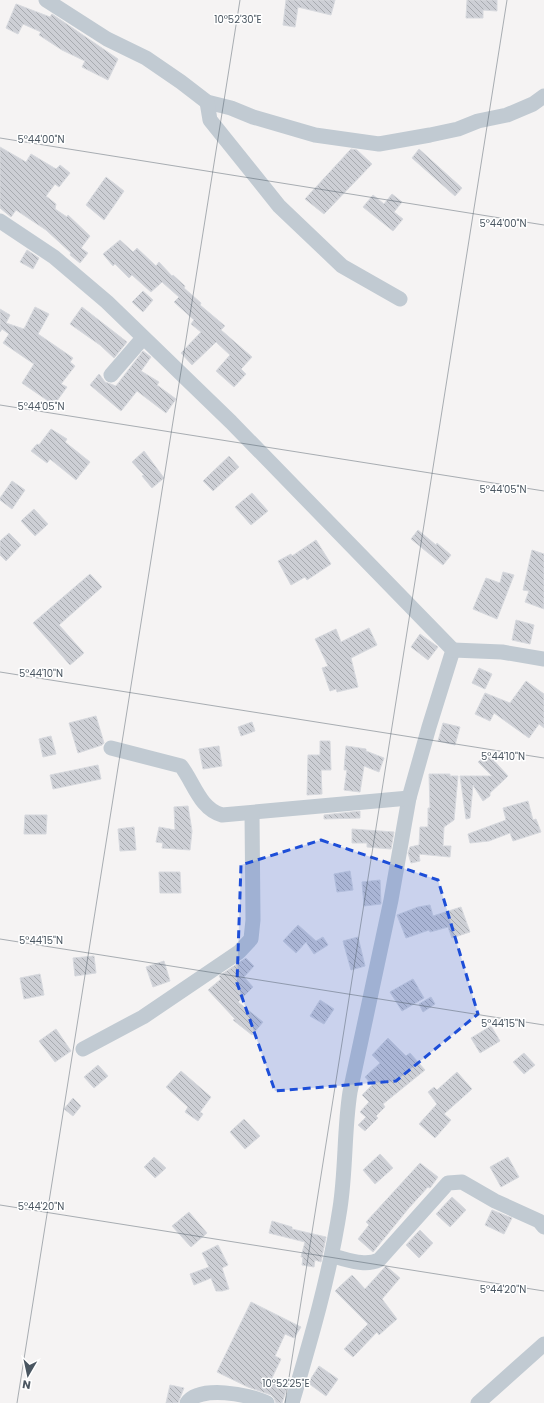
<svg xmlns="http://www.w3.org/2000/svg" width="544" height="1403" font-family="Poppins,sans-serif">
  <defs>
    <pattern id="building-back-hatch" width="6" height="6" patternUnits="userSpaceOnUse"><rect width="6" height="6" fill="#cdcfd5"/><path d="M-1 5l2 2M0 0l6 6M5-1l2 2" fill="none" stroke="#a8abb0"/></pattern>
  </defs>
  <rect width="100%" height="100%" fill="#f5f3f3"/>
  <g fill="url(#building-back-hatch)" stroke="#d7d9de">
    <polygon points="286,0 335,0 331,15 298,7 295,27 283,25"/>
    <polygon points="467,0 497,0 497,11 483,10 483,18 466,18"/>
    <polygon points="16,4 50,17 52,14 118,59 108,80 82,67 85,61 62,50 39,35 41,32 23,24 18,34 6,28"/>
    <polygon points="0,147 26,162 31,154 56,169 60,165 70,173 59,187 55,184 46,196 56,204 55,209 67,217 68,215 90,236 81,248 88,253 80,263 70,255 71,253 46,230 16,210 11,217 0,208"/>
    <polygon points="351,149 357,150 372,164 324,214 305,199"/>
    <polygon points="419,149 462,188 455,196 412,158"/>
    <polygon points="106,177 124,191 104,220 86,205"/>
    <polygon points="392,194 402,202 394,212 403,219 393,231 363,207 373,195 384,204"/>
    <polygon points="120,240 133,252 137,248 156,266 159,262 172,276 173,275 185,286 184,288 201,303 200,305 225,326 221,330 252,357 241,369 246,374 234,387 216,371 230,355 216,342 192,365 181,353 201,332 191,324 194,320 174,302 179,297 162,282 151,292 132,275 129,278 115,264 113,266 103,254"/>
    <polygon points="27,250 39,258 33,269 20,262"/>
    <polygon points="143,291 153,300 143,312 132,302"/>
    <polygon points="35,307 49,314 38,334 73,358 70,362 75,366 61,384 67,387 54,405 22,383 34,364 3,343 9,334 2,329 0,332 0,309 10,315 6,323 24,329"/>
    <polygon points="82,307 127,342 114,358 100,345 70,324"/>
    <polygon points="143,351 151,357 141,371 159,382 157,385 176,399 166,413 137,391 121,411 90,385 99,374 105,382 116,386"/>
    <polygon points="51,429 67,439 65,442 90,462 76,480 50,459 47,463 31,451 37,444 39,445"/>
    <polygon points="144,451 164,478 152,488 142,476 144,475 132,462"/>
    <polygon points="229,456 239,467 213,491 203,481"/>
    <polygon points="12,481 25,490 12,509 0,500 0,498"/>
    <polygon points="252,493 268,511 251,525 235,507"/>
    <polygon points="34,509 48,524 35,536 21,521"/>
    <polygon points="418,530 436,545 437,543 451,555 443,565 411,539"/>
    <polygon points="9,533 21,545 6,561 0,555 0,541"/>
    <polygon points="316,540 331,564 307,580 305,577 291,585 278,561 291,554 292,556"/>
    <polygon points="532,550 544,554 544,609 525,602 529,591 523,590"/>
    <polygon points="503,572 514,575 497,619 473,609 486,578 500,583"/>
    <polygon points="90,574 102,587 59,625 84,653 70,665 33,623"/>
    <polygon points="516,620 534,625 530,644 512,640"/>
    <polygon points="369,628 377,645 351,658 358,687 337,692 336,689 330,691 322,668 328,666 315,639 336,629 341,642"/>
    <polygon points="420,634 438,647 428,660 411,647"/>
    <polygon points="479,668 492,674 485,689 472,683"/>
    <polygon points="526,681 544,694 544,728 539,724 529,738 494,713 490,721 475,714 485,693 510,703"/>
    <polygon points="96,716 104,743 102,745 78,753 69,723"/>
    <polygon points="252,722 255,731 241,736 238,727"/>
    <polygon points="443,723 460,727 455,745 438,741"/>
    <polygon points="51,736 56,754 43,757 39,739"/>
    <polygon points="320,741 330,741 331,770 321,770 322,794 307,795 308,755 320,755"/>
    <polygon points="219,746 222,766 203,769 199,749"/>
    <polygon points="346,746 366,749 366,751 384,758 379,772 364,766 360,792 344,790 347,770 344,770"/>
    <polygon points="488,754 508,776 490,793 490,796 483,801 473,785 470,818 466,819 460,776 492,776 478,762"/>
    <polygon points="98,765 101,779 53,789 50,775"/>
    <polygon points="429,774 450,774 450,776 458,776 454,820 444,827 443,846 451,846 450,857 419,854 420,861 411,863 408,853 410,847 419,845 420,827 428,827 428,808 430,808"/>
    <polygon points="528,801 533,820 536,819 541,832 513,841 510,833 489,841 470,843 468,834 506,820 503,808"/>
    <polygon points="188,806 192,831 190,850 162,848 163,843 156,842 159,827 175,830 174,807"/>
    <polygon points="360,811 360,818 324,819 324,815"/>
    <polygon points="25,815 47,815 46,834 24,834"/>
    <polygon points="134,827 136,850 120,851 118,829"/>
    <polygon points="352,829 394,832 391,849 367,847 367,843 352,843"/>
    <polygon points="350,871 353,890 337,892 334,874"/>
    <polygon points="159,872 180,872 181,893 160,893"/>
    <polygon points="380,880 381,904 364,906 362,882"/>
    <polygon points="430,905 433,916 461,907 470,932 452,938 448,927 430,932 429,930 406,938 397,915 418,907"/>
    <polygon points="298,925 316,941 323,937 328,945 314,954 306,942 296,953 283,941"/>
    <polygon points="358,937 365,966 351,970 343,941"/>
    <polygon points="94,956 96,973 75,976 73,958"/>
    <polygon points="246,958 254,966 244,977 253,987 238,1002 263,1022 252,1035 233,1020 235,1019 208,990 221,979 219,976"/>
    <polygon points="164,961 170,981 153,987 146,967"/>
    <polygon points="40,974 44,995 24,999 20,978"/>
    <polygon points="413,979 424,998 402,1011 390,992"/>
    <polygon points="431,997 435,1004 423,1012 419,1004"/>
    <polygon points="320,1000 334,1009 324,1024 310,1016"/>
    <polygon points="491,1026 500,1041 480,1053 471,1038"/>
    <polygon points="56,1029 71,1051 55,1062 39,1041"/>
    <polygon points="388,1038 406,1056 410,1053 425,1070 383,1104 385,1107 376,1116 378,1118 365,1131 358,1125 366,1117 360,1112 369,1102 362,1095 372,1085 365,1077 380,1063 372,1055"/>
    <polygon points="524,1053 535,1065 524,1074 513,1062"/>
    <polygon points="98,1065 108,1076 94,1088 84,1077"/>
    <polygon points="181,1071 211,1097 200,1112 203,1114 198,1121 185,1112 188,1107 166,1087"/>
    <polygon points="457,1072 472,1089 444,1114 451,1120 435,1138 419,1124 437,1104 428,1092 434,1087 437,1090"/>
    <polygon points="73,1098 81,1106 73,1116 64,1109"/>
    <polygon points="244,1119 260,1136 245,1149 230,1132"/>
    <polygon points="380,1154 393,1168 375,1184 363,1170"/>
    <polygon points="154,1157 166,1168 155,1178 144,1167"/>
    <polygon points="508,1157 519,1177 501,1187 490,1167"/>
    <polygon points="420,1163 438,1177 430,1188 428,1187 408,1209 373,1252 358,1239 369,1225 366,1222"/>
    <polygon points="452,1197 466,1210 450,1227 436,1214"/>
    <polygon points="492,1210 512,1218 504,1234 485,1225"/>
    <polygon points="189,1212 207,1233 191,1247 172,1226"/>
    <polygon points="272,1221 292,1227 292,1229 326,1237 321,1262 315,1260 314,1267 302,1265 303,1257 301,1257 305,1242 269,1233"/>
    <polygon points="420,1230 433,1243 419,1258 406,1245"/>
    <polygon points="218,1245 228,1265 222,1268 229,1289 222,1291 216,1291 211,1278 194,1285 190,1274 209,1267 202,1253"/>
    <polygon points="386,1266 400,1278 382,1299 397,1319 379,1335 377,1332 353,1357 344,1349 368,1324 335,1291 352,1275 365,1289"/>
    <polygon points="251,1302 301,1327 294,1338 285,1334 275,1356 281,1359 271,1380 287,1388 282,1403 276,1403 274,1398 271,1395 248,1387 217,1372"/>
    <polygon points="319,1366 338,1379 326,1396 308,1383"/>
    <polygon points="170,1385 184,1388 178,1403 166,1403"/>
  </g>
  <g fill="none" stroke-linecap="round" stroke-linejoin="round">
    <g stroke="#c1cad2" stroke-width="15">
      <polyline points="46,0 107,39 146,58 181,82 207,102 231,108 253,117 315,135 379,144 430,135 458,129 478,121 507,115 533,104 544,96"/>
      <polyline points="207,102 210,120 279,206 342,266 400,299"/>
      <path d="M0 221 54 257 107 302 231 422 453 650 429 727 409 798 391 900 350 1092C344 1130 346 1169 340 1208 330 1274 311 1339 292 1403"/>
      <polyline points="111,375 143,338"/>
      <polyline points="453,650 502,652 544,659"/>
      <path d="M111 748 181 766C194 783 200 809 222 815L409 798"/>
      <polyline points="83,1049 143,1017 239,952 251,939 253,920 252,813"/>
      <path d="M332 1256C347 1259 364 1267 379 1260L448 1183 462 1182 495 1201 539 1221 544 1227"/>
      <path d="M187 1403C199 1385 250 1394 267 1403"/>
      <polyline points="478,1403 544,1344"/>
    </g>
  </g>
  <path fill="#1d4ed8" fill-opacity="0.2" stroke="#1d4ed8" stroke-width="3" stroke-dasharray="8 5" stroke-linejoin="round" d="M321 840 438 880 478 1014 396 1081 275 1091 237 983 241 865Z"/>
  <path fill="none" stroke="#4a5661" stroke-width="1" stroke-opacity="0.45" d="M0 138 544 225M0 405 544 491M0 672 544 758M0 939 544 1025M0 1205 544 1291M17 1403 240 0M285 1403 507 0"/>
  <g font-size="10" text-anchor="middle" fill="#4a5661" stroke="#fff" stroke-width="3" stroke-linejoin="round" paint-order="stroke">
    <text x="238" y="23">10°52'30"E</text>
    <text x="41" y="143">5°44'00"N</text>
    <text x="503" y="227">5°44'00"N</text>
    <text x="41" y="410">5°44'05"N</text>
    <text x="503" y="493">5°44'05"N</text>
    <text x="41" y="677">5°44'10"N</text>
    <text x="503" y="760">5°44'10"N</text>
    <text x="41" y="944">5°44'15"N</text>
    <text x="503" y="1027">5°44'15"N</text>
    <text x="41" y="1210">5°44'20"N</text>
    <text x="503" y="1293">5°44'20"N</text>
    <text x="286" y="1387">10°52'25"E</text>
  </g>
  <g transform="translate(28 1375) rotate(189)" stroke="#ffffff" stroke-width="3" paint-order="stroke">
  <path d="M0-3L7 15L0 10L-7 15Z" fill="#4a5661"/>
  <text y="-6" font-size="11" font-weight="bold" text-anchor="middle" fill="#4a5661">N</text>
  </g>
</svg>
